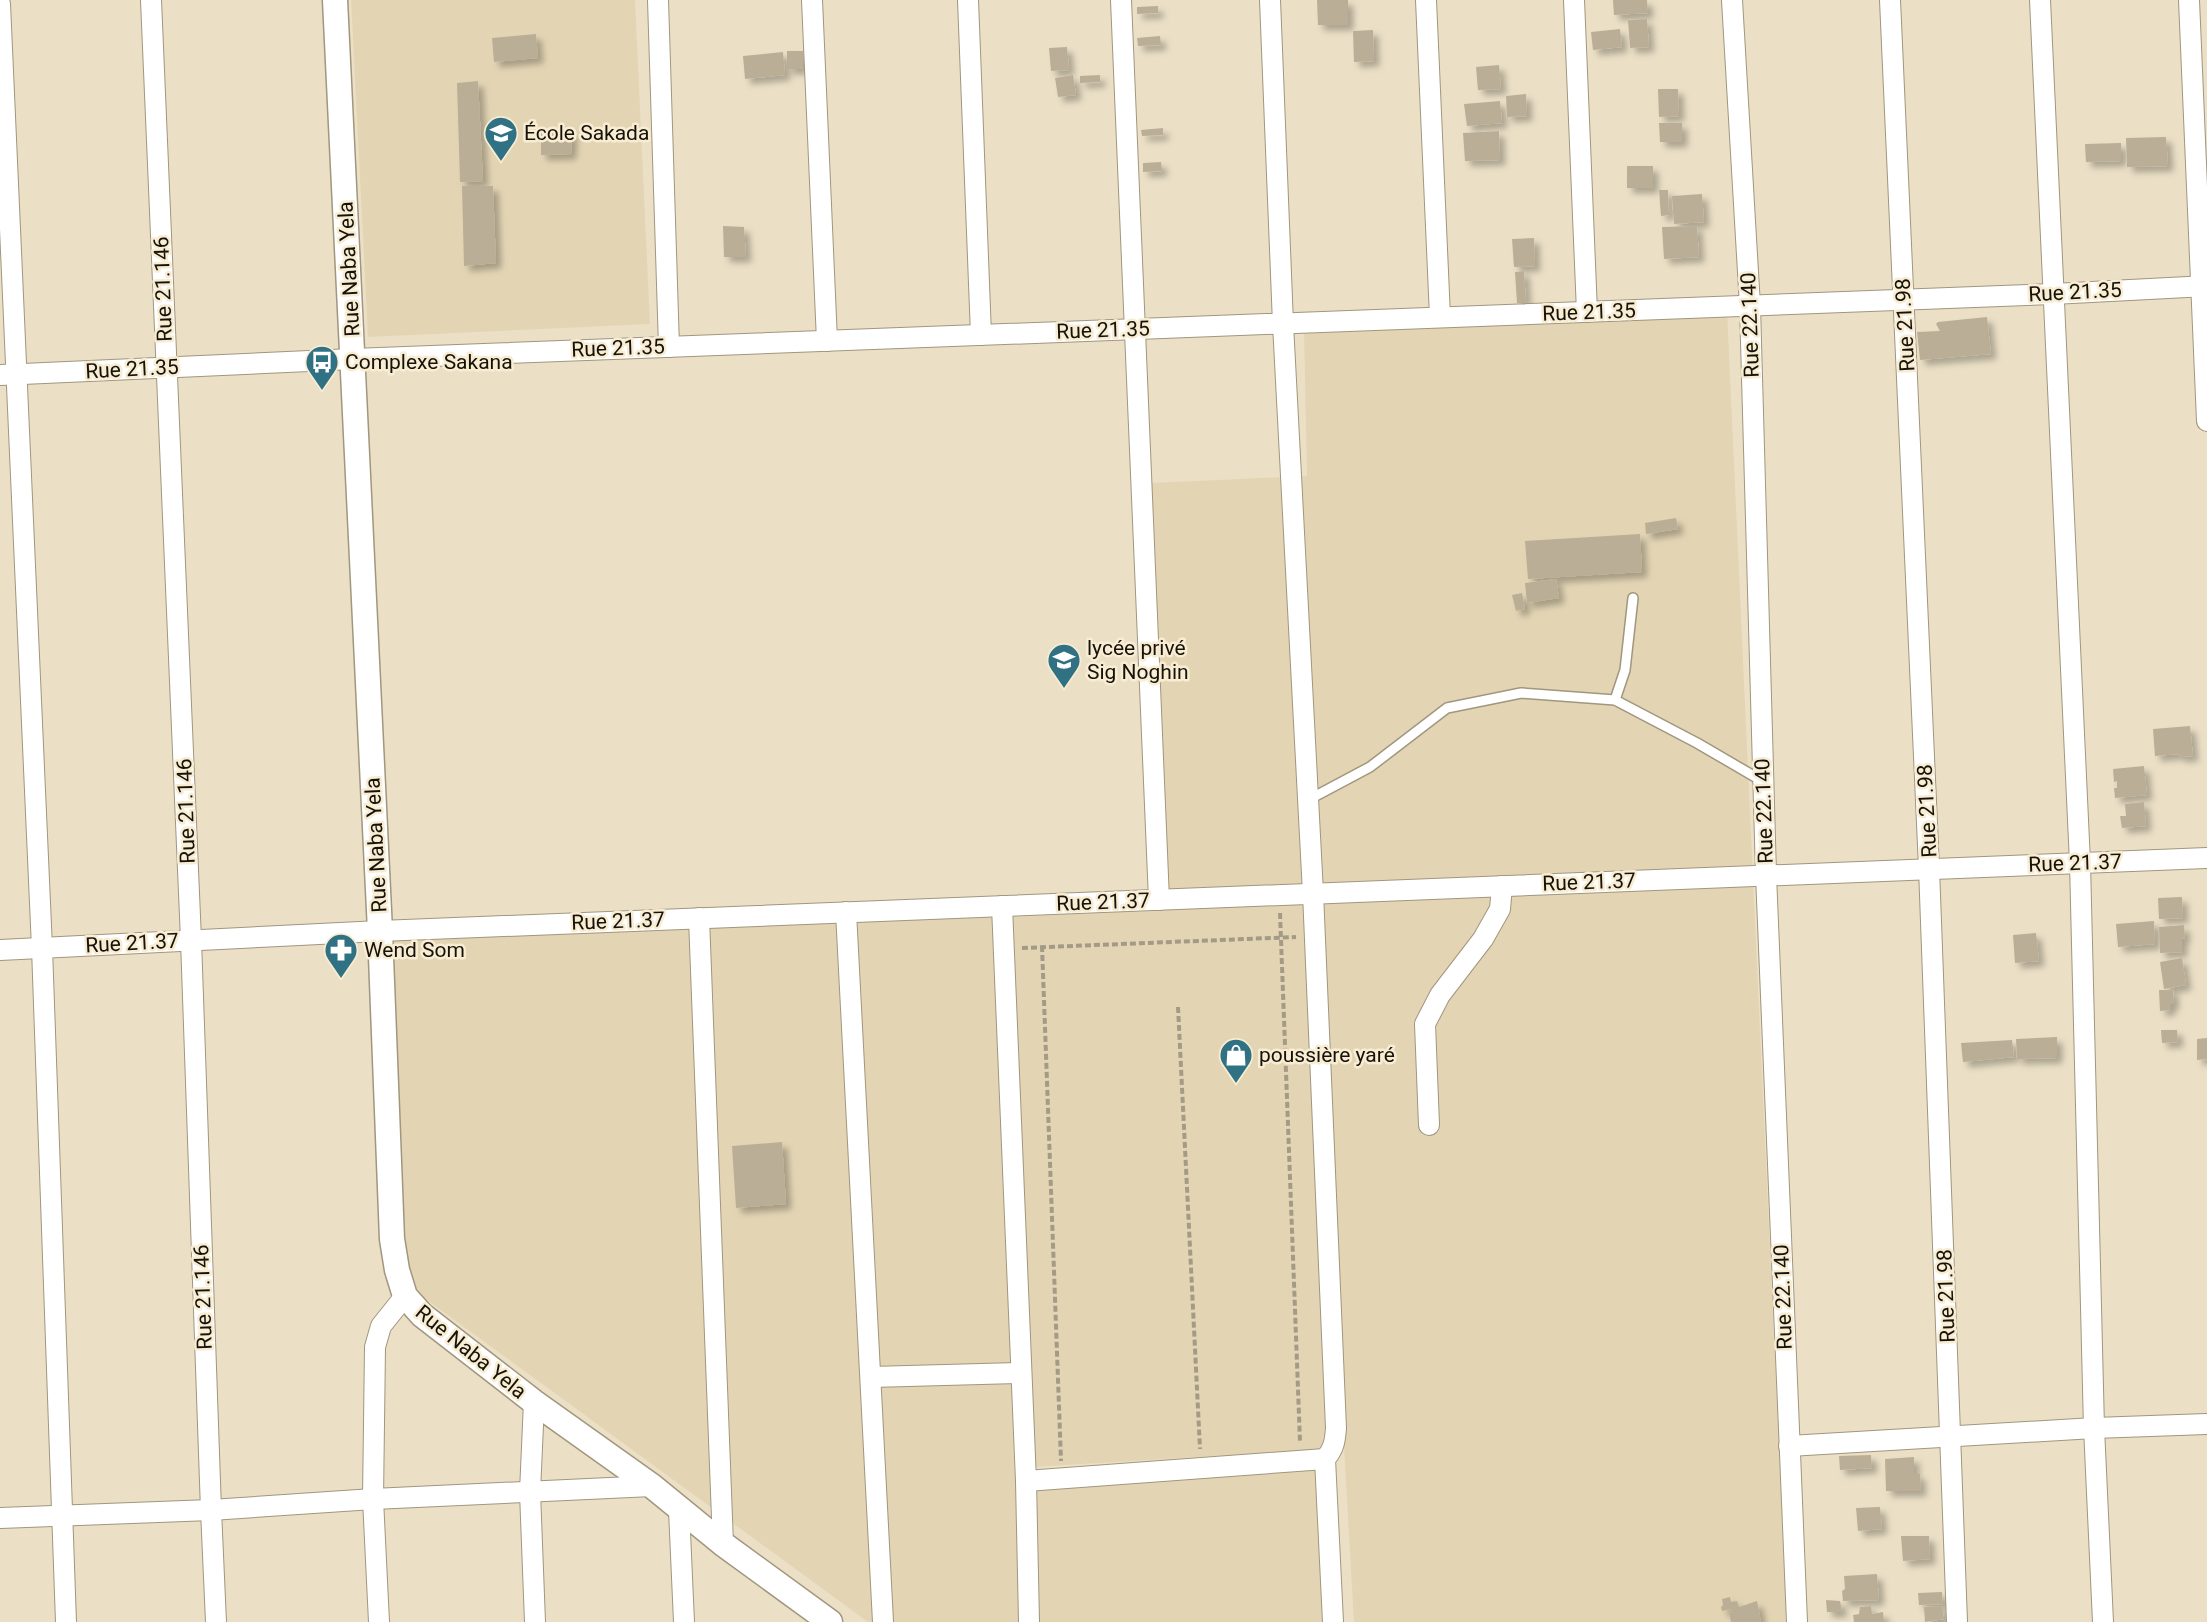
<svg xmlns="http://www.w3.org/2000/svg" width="2207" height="1622" font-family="Roboto,sans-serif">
  <defs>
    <filter id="shadow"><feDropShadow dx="5.5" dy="5.5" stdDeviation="3" flood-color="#0004"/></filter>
  </defs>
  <rect width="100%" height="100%" fill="#ebe0c6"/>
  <g fill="#e3d5b4">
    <polygon points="351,0 635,0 650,324 368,337"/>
    <polygon points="1727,310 1787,1622 1354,1622 1344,1448 1033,1467 1012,917 1166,909 1150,483 1307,476 1304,332"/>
    <polygon points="995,913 1018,1489 1331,1469 1337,1622 868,1622 423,1297 411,1280 402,1231 391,941"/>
  </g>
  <g fill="#baaf96" filter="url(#shadow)">
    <polygon points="1317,0 1348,0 1348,25 1318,25"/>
    <polygon points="1613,0 1647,0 1648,13 1614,15"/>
    <polygon points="1158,6 1158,13 1137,14 1137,7"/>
    <polygon points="1647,19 1649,47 1630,48 1628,20"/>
    <polygon points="1620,29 1622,47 1593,50 1591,32"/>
    <polygon points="1373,30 1374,61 1354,62 1353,31"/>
    <polygon points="536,34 538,58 494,62 492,38"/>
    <polygon points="1160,36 1161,45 1138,46 1137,38"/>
    <polygon points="1067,47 1069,70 1051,71 1049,48"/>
    <rect x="787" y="51" width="16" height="18"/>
    <polygon points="783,52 785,75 745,79 743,56"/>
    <polygon points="1499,65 1501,89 1478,90 1476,67"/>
    <polygon points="1073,75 1076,95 1058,97 1055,78"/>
    <polygon points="1100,75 1100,82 1080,83 1080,76"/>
    <polygon points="478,81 483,181 460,182 457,83"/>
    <polygon points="1658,89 1678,89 1679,116 1659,117"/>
    <polygon points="1526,94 1527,116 1507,117 1506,96"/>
    <polygon points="1500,101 1502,123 1467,126 1464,104"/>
    <polygon points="1659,123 1682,123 1682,142 1660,142"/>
    <polygon points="1163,128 1163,135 1142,136 1141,130"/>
    <polygon points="572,131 571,154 541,155 541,133"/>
    <polygon points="1499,131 1500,160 1465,161 1463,133"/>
    <polygon points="2166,137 2168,166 2127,167 2126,138"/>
    <polygon points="2121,143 2121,161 2086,162 2085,144"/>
    <polygon points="1161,162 1162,171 1143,172 1143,163"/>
    <rect x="1627" y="166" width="26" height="22"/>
    <polygon points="462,186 493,186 496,263 464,266"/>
    <polygon points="1659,190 1668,190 1669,215 1661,216"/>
    <polygon points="1702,194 1704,222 1674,224 1672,196"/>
    <polygon points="723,226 744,227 746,257 724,257"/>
    <polygon points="1697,226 1699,257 1664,259 1662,227"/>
    <polygon points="1534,238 1535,266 1514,267 1512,239"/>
    <polygon points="1524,271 1526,303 1517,303 1515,272"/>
    <polygon points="1987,317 1991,354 1920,360 1917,332 1940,331 1936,324 1938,322"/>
    <polygon points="1676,518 1678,529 1646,534 1645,523"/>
    <polygon points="1640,534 1642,572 1528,579 1525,541"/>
    <polygon points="1556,579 1559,598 1527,603 1525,583"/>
    <polygon points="1522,593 1525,609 1516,611 1512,595"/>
    <polygon points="2190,726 2193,756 2180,757 2179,754 2155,756 2153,729"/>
    <polygon points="2144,766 2147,795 2115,798 2114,788 2117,788 2117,781 2114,782 2113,769"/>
    <polygon points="2144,802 2146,826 2122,828 2120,816 2126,816 2125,804"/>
    <polygon points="2182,897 2183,918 2159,919 2158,898"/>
    <polygon points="2154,921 2155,944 2118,947 2116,924"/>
    <polygon points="2184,925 2185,938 2182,939 2182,952 2160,953 2159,927"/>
    <polygon points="2036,933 2039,961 2015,963 2013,935"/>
    <polygon points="2182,958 2186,985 2164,989 2160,962"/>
    <polygon points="2159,990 2173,990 2174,1004 2170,1004 2170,1010 2160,1011"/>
    <polygon points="2161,1030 2177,1030 2178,1042 2162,1043"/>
    <polygon points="2057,1037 2057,1058 2017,1059 2016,1039"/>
    <polygon points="2207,1038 2207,1059 2197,1060 2197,1039"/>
    <polygon points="2012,1040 2014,1057 1963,1062 1961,1043"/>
    <polygon points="782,1142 786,1204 736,1208 732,1146"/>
    <polygon points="1871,1455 1872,1468 1840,1470 1839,1456"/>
    <polygon points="1914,1457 1914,1474 1920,1474 1921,1491 1886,1491 1885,1459"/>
    <polygon points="1880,1507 1882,1529 1858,1531 1856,1508"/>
    <polygon points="1901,1536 1929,1536 1930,1559 1903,1561"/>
    <polygon points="1877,1574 1879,1600 1843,1601 1842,1591 1845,1589 1844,1576"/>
    <polygon points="1942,1592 1943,1604 1919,1605 1918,1593"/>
    <polygon points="1730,1597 1731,1602 1737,1601 1739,1607 1757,1601 1761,1622 1731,1622 1729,1613 1732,1611 1731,1609 1722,1611 1721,1607 1723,1605 1722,1599"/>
    <polygon points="1826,1600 1840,1601 1842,1612 1827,1612"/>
    <polygon points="1871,1606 1872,1614 1883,1612 1884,1622 1854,1622 1853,1615 1859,1614 1860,1607"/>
    <polygon points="1942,1606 1944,1619 1925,1622 1924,1607"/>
  </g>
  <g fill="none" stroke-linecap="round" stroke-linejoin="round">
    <defs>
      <g id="service">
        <polyline points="1615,700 1625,670 1633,598"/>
        <polyline points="1308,800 1370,767 1447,708 1521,693 1615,700 1697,743 1764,782"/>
      </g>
      <g id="minor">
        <polyline points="151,0 191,940 211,1510 216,1622"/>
        <polyline points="658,0 669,347"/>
        <polyline points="812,0 827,341"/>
        <polyline points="968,0 981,335"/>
        <polyline points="1121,0 1159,900"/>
        <path d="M1270 0 1283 324 1313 893 1336 1428C1335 1441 1334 1449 1325 1459L1333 1622"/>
        <polyline points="1426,0 1440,317"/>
        <polyline points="1574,0 1587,312"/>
        <polyline points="1732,0 1750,306 1766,875 1797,1622"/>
        <polyline points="1890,0 1929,868 1957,1622"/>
        <polyline points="2040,0 2080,863 2094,1428 2103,1622"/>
        <polyline points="2189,0 2207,421"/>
        <polyline points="0,4 42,948 66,1622"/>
        <polyline points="0,375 353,359 2053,294 2207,286"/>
        <polyline points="1002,906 1026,1481 1029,1622"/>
        <polyline points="846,912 883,1622"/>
        <polyline points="699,918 723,1544"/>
        <polyline points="0,950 380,931 2207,858"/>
        <polyline points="1429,1125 1425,1024 1440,995 1483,939 1500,909 1502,886"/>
        <polyline points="871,1377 1021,1373"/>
        <polyline points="534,1402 530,1492 535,1622"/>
        <polyline points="1789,1446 2094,1428 2207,1424"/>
        <polyline points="1026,1481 1325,1459"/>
        <polyline points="679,1510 684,1622"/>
        <polyline points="0,1518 211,1510 373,1499 652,1486"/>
        <polyline points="379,1622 373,1499 375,1347 381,1326 405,1296"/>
      </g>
      <polyline id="tertiary" points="335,0 380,931 392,1239 397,1270 405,1296 422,1315 534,1402 652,1486 723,1544 830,1622"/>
    </defs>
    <use href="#service" stroke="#a1967e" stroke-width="12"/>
    <use href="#minor" stroke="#a1967e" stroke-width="22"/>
    <use href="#tertiary" stroke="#a1967e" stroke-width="27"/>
    <g stroke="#a49b87" stroke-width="4" stroke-dasharray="6 3" stroke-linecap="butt">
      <polyline points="1280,913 1300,1442"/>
      <polyline points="1042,946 1061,1461"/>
      <polyline points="1022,948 1296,937"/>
      <polyline points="1178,1007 1200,1449"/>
    </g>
    <use href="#service" stroke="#fff" stroke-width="9"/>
    <use href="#minor" stroke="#fff" stroke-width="20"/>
    <use href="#tertiary" stroke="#fff" stroke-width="24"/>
  </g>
  <defs>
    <symbol id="school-pin" viewBox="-11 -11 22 30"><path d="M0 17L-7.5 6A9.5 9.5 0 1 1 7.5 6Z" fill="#307184" stroke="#f8edd3"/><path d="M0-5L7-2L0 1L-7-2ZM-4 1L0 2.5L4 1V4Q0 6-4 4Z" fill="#fff"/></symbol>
    <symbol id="bus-pin" viewBox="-11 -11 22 30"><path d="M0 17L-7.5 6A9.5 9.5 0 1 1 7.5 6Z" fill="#307184" stroke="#f8edd3"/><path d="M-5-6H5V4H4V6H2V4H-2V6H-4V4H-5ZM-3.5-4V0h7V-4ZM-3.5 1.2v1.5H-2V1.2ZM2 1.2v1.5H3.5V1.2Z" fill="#fff"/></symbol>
    <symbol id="pharmacy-pin" viewBox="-11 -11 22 30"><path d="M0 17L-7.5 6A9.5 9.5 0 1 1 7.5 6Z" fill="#307184" stroke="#f8edd3"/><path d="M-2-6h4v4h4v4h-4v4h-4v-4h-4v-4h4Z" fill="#fff"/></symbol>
    <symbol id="shop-pin" viewBox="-11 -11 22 30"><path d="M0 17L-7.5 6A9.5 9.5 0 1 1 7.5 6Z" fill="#307184" stroke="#f8edd3"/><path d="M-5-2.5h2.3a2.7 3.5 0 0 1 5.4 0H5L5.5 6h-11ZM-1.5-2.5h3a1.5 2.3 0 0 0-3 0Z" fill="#fff"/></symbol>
  </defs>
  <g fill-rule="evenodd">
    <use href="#school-pin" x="482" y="114" width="38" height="52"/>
    <use href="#bus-pin" x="303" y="343" width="38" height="52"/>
    <use href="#school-pin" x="1045" y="641" width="38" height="52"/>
    <use href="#pharmacy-pin" x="322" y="931" width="38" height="52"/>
    <use href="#shop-pin" x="1217" y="1036" width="38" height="52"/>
  </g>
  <g text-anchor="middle" stroke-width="5" stroke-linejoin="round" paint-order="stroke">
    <g font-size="21" fill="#161209" stroke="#f8edd3" text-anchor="start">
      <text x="524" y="140">École Sakada</text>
      <text x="345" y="369">Complexe Sakana</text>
      <text x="1087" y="655">lycée privé<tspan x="1087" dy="24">Sig Noghin</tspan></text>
      <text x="364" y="957">Wend Som</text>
      <text x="1259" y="1062">poussière yaré</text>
    </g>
    <g font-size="21" fill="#161209" stroke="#f8edd3">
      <text transform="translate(349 269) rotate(-93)" y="7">Rue Naba Yela</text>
      <text transform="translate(163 289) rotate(-92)" y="7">Rue 21.146</text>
      <text transform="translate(2075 292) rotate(-3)" y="7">Rue 21.35</text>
      <text transform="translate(1589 312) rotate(-2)" y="7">Rue 21.35</text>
      <text transform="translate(1750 325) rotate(-92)" y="7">Rue 22.140</text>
      <text transform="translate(1905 325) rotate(-93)" y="7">Rue 21.98</text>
      <text transform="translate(1103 330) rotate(-2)" y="7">Rue 21.35</text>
      <text transform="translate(618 348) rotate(-2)" y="7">Rue 21.35</text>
      <text transform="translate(132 369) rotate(-3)" y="7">Rue 21.35</text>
      <text transform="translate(186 811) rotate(-92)" y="7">Rue 21.146</text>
      <text transform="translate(1764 811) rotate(-92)" y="7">Rue 22.140</text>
      <text transform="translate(1927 811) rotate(-93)" y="7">Rue 21.98</text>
      <text transform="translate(376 845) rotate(-93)" y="7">Rue Naba Yela</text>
      <text transform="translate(2075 863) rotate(-2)" y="7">Rue 21.37</text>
      <text transform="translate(1589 882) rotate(-2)" y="7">Rue 21.37</text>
      <text transform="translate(1103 902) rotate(-2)" y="7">Rue 21.37</text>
      <text transform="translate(618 921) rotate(-2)" y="7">Rue 21.37</text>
      <text transform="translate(132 943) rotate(-3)" y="7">Rue 21.37</text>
      <text transform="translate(1946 1296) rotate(-92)" y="7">Rue 21.98</text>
      <text transform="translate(203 1297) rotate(-92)" y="7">Rue 21.146</text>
      <text transform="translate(1783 1297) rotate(-92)" y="7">Rue 22.140</text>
      <text transform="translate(471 1352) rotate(39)" y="7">Rue Naba Yela</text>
    </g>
  </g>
</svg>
